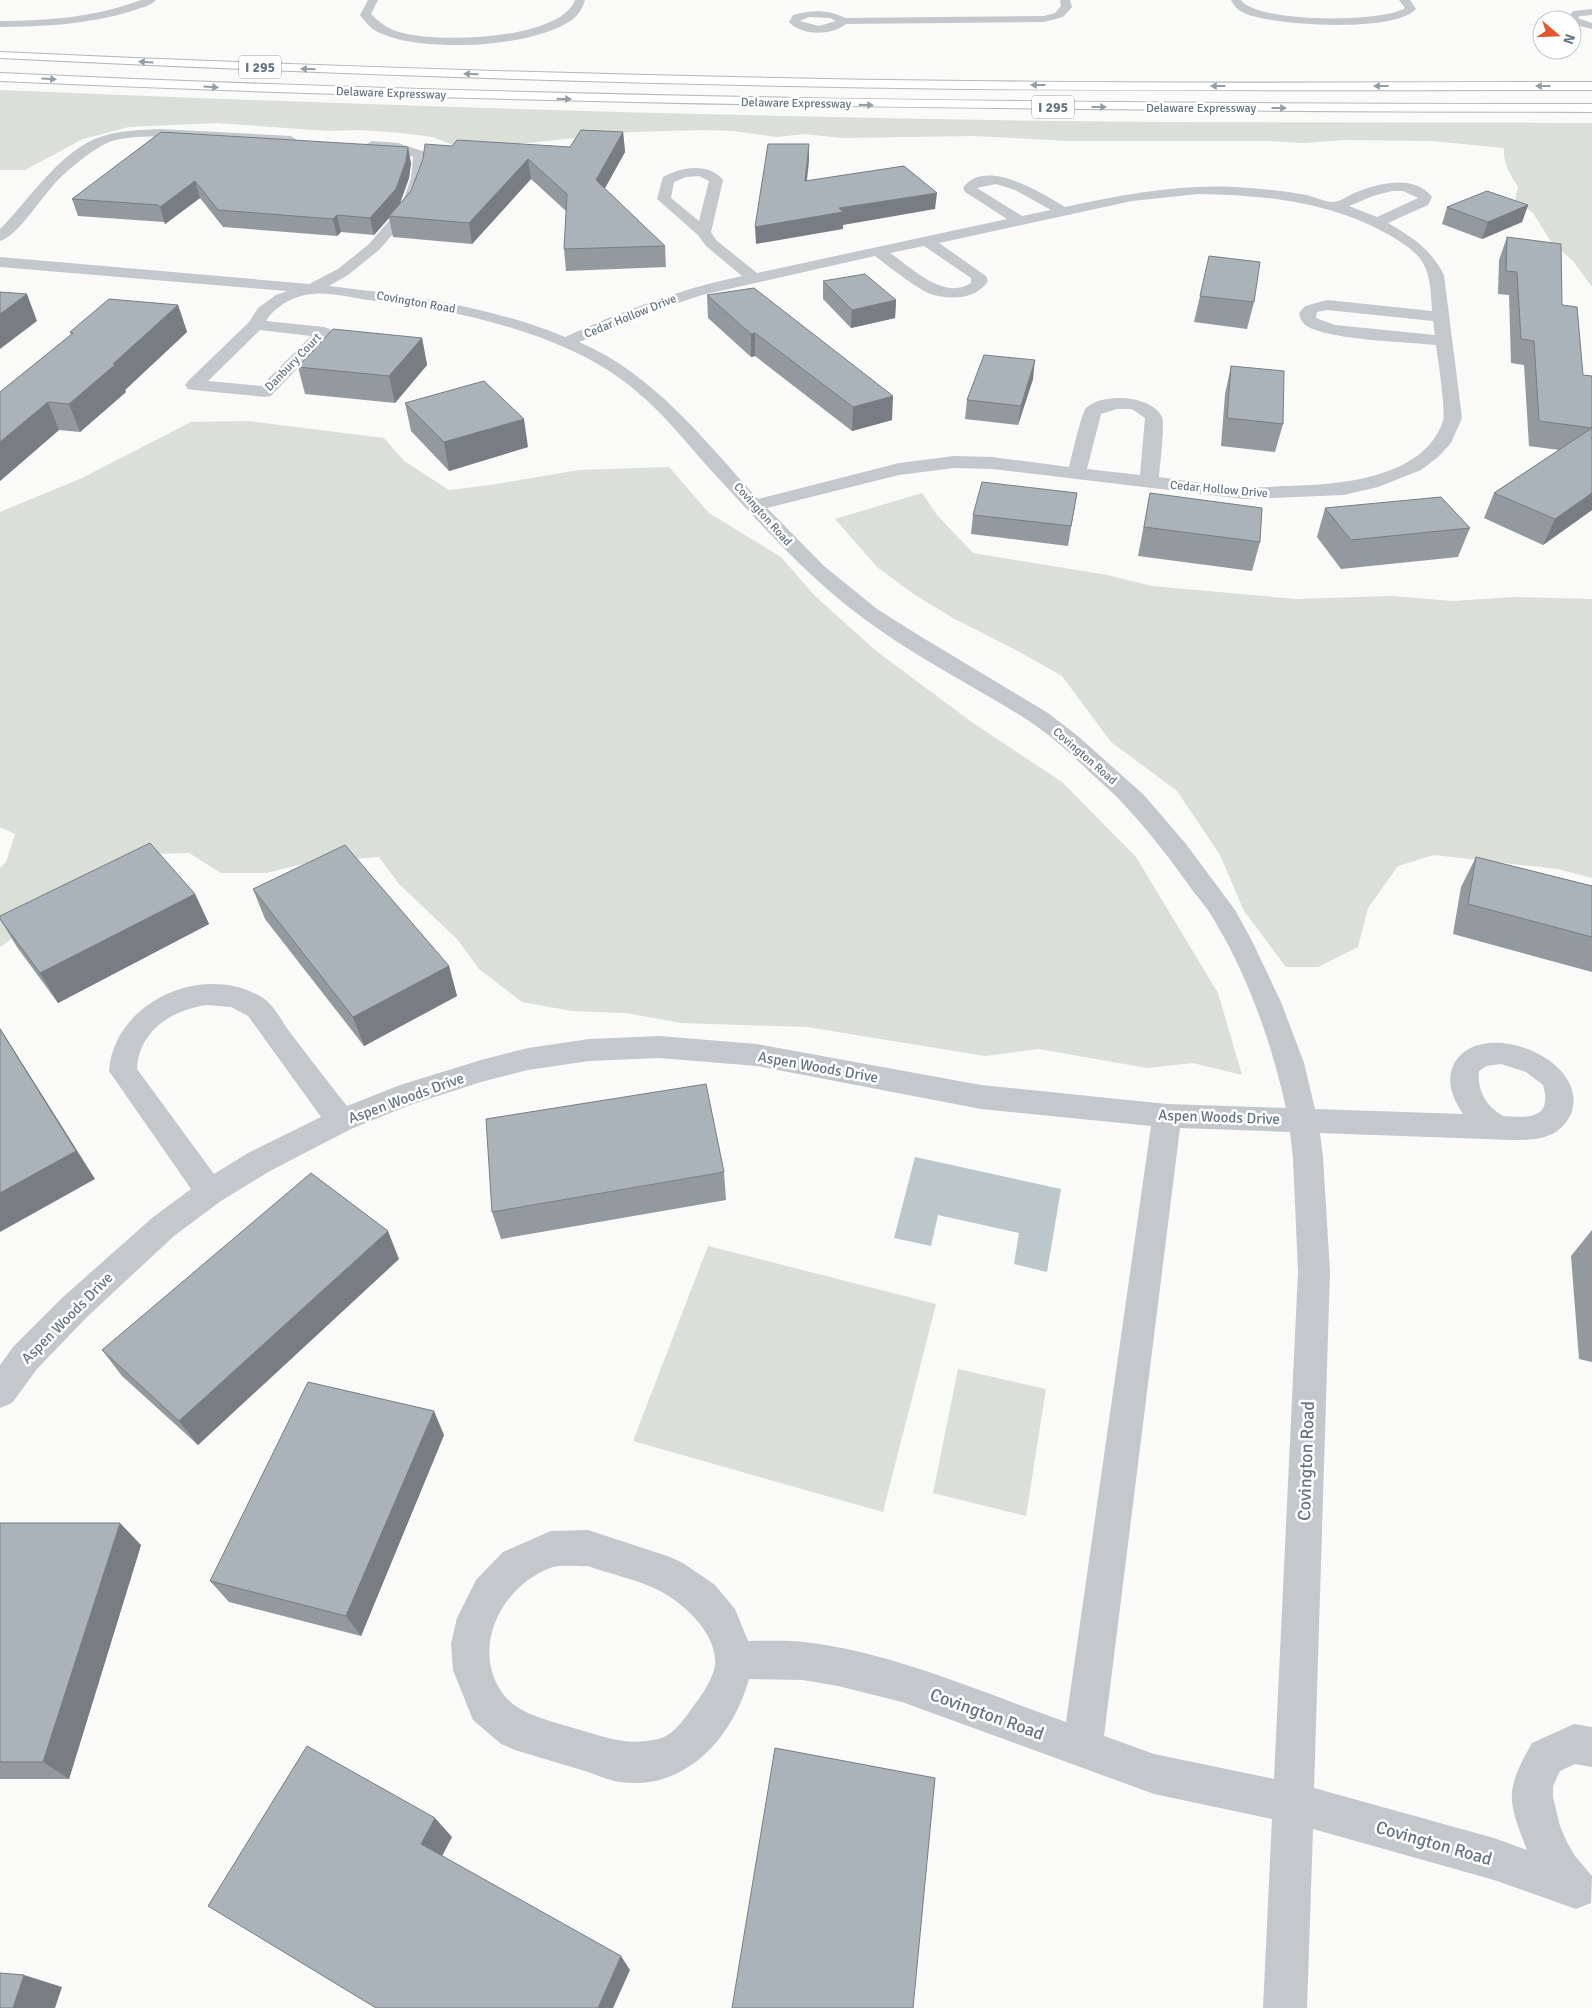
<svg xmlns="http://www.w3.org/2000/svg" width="1592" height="2008" font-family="Signika,sans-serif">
  <rect width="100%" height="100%" fill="#fafaf8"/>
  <g fill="#dadfd7">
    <path d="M0 90C352 105 704 116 1056 121 1235 123 1413 122 1592 123V287L1573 261 1552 243 1533 213 1515 199 1518 187C1510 174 1503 164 1504 148L1432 141 1344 140 1304 143 1269 141H1070L973 136 842 138 805 134 777 137 733 131 702 130 631 132 509 145 459 147 432 137 402 133 360 130 328 131 217 123 129 127 83 139 25 170H0Z"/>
    <polygon points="248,421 384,438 404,461 449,490 490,485 579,470 669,467 709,513 781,557 814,595 875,650 973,723 1062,782 1136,857 1218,993 1242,1075 1193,1063 1147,1068 1039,1049 985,1056 807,1027 681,1023 626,1013 572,1011 522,1002 479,969 457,939 399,884 379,857 311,862 266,873 221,873 189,853 148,854 42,917 0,947 0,868 6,862 15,834 0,827 0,512 82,478 191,422"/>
    <polygon points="922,493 937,515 973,553 1107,575 1152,586 1296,599 1391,596 1452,601 1514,597 1592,599 1592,878 1558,869 1434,855 1398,866 1368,908 1358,947 1318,967 1286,967 1244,911 1220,855 1177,791 1111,742 1062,676 1016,650 953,618 915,595 877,567 835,519"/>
    <polygon points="708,1246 936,1304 883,1512 633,1441"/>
    <polygon points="958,1369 1046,1389 1026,1516 933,1493"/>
  </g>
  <polygon fill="#bbc7cb" points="915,1157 1061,1189 1047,1272 1014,1264 1019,1233 938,1215 931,1246 894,1238"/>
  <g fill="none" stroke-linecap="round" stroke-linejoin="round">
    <defs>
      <g id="highway">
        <path d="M0 52C322 67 645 77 968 81 1176 84 1384 82 1592 82V90C1384 90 1176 91 968 89 645 85 322 74 0 58Z"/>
        <path d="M0 73C531 98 1061 104 1592 104V112C1061 111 531 105 0 81Z"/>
      </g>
    </defs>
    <use href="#highway" stroke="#b4b9bd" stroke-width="2"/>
    <g fill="#c3c8cc" fill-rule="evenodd">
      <path d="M141 0H156C151 6 140 8 132 11 89 24 45 27 0 27V21C48 21 96 17 141 0Z"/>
      <path d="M368 0H378L371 14C381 24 390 30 403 33 439 43 560 40 575 0H585C583 7 579 14 573 19 536 48 417 54 376 31 370 28 364 20 360 15Z"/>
      <path d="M1060 0H1070L1072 7 1063 17 1044 22 846 24C832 36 801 36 789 22L793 15C811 10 828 9 845 18L1044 16 1055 13 1061 6ZM809 17 830 18 836 21 819 26 800 21Z"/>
      <path d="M1231 0H1241C1257 23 1382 23 1405 8L1399 0H1410L1416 9C1396 33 1272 26 1244 13 1238 10 1234 6 1231 0Z"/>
      <polygon points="1592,9 1592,15 1580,16 1578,18 1592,23 1592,29 1572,24 1572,20 1567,19 1573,11"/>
      <path d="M161 129 291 136 297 140 291 144C259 142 228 140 196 139 168 137 139 134 112 141 95 147 70 168 57 181 43 195 17 237 0 241V229C30 199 61 149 103 136 122 130 142 130 161 129Z"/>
      <path d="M372 141 398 143 425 152 427 155 425 178 413 211 379 250 348 275 329 286C408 295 490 306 565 337 622 311 680 289 742 276L706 246 698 235 657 199 663 177C680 167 709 162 723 180L711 232 716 240 757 273 1007 219 965 192 963 188C985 156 1043 194 1065 207 1122 195 1177 184 1235 187 1259 188 1283 191 1307 195 1315 197 1325 202 1333 202 1339 202 1348 196 1354 193 1376 184 1414 173 1432 197L1428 205 1388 223C1412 237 1431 249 1444 275L1462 418 1451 443 1438 457 1421 470 1378 487 1344 495 1244 499 992 469 954 468 899 475 767 508 824 566 877 609 915 633 1048 713 1079 737 1144 795 1186 844 1235 910 1251 939 1281 1002 1304 1063 1315 1109 1463 1114C1453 1099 1445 1081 1454 1064 1480 1015 1592 1059 1571 1114 1559 1139 1537 1140 1512 1140L1320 1133 1323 1158 1330 1272 1314 1788 1494 1838 1527 1850C1520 1831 1508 1806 1513 1786 1516 1771 1525 1756 1532 1743L1574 1724 1592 1727V1767L1575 1764 1560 1771 1553 1786V1797L1560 1826 1567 1842 1575 1856 1592 1876 1591 1903 1576 1909 1494 1880 1313 1829 1307 2008H1263L1272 1819 1154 1794 902 1702 838 1686 803 1680 749 1679C733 1737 686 1791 621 1782 610 1781 599 1776 588 1772 564 1765 539 1757 515 1750L501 1744 473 1720 453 1670 451 1644 457 1618 476 1580 503 1552 551 1531 588 1530 670 1557 683 1563 715 1585 735 1609 748 1641C766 1641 786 1640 805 1642 895 1653 981 1692 1066 1722L1151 1126 981 1109 757 1066 659 1058 589 1061 528 1070 481 1082 410 1105 351 1129 270 1171 221 1201 174 1236 87 1317 37 1369 12 1403 0 1408V1365L13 1347 63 1297 152 1218 191 1189 109 1071C114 1001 205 961 263 998 274 1005 281 1020 289 1031 308 1056 327 1081 347 1106L400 1085 481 1060 528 1048 589 1039 659 1036 757 1044 981 1085 1167 1104 1286 1108C1272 1045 1250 981 1217 925 1211 913 1202 902 1193 891 1173 863 1152 835 1128 809 1118 797 1105 786 1093 775 1073 756 1052 736 1029 721 974 686 915 657 863 618 804 574 757 520 708 467 685 441 663 413 636 391 569 333 454 309 368 300 352 298 328 292 313 294 295 295 275 306 266 321L324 327 330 329 332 332 271 396 265 397 194 390 188 389 185 385 188 381 249 322 258 308 276 295 287 291 0 267V257L309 284 338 269 369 244 401 207 411 178 413 157 396 151 367 148 365 145ZM699 176 709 181 699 221 671 198 674 182 686 177ZM996 184 1015 190 1051 210 1022 216 977 188ZM1392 191H1403L1418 198 1377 217 1349 206 1373 196ZM1198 194C1266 195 1332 202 1391 236 1402 243 1416 251 1423 263 1431 277 1431 295 1432 311L1327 300 1305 306 1299 313C1300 317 1301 321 1304 324 1322 340 1409 342 1436 345 1438 359 1446 411 1443 421 1423 480 1336 485 1284 486 1270 487 1256 488 1242 487 1214 485 1187 481 1159 477 1160 466 1165 424 1162 417 1152 395 1102 392 1086 408 1081 414 1072 456 1069 467L992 457 954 456 899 463 758 499C704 440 654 374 579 342L645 314 702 295 875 256C891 268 907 281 924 291 943 301 976 301 988 281L986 276 939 243 1132 201ZM924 246 971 278V283C944 301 911 267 890 253ZM1327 310 1433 321 1435 335 1335 325 1316 318 1317 312ZM260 330 311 336 261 386 208 381ZM1117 409H1132L1145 418 1140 475 1087 469 1101 414ZM207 1005 231 1007 248 1016 321 1117 248 1153 214 1174 137 1069C139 1031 171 1010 207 1005ZM1501 1064 1526 1072 1543 1085C1553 1119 1528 1118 1503 1116 1486 1106 1477 1091 1479 1071L1486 1066ZM1180 1128 1290 1132 1293 1158 1298 1272 1274 1779 1154 1754 1104 1736ZM588 1566C610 1574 639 1580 660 1591 684 1604 713 1630 715 1659 717 1671 705 1691 698 1700 687 1714 676 1735 658 1739 625 1746 609 1738 577 1729 552 1721 515 1714 501 1691 471 1645 503 1586 550 1568 561 1564 577 1567 588 1566Z"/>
    </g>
    <use href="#highway" fill="#fff" fill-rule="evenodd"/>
  </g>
  <g fill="#929a9f">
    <polygon points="161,132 411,163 409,178 400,203 452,146 570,147 623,132 625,152 604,189 665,246 666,267 566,271 564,249 566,211 531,179 472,244 393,237 389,218 374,235 341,232 337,236 223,227 200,198 165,224 164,222 78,216 72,199"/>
    <polygon points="1528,205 1522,222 1482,239 1442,224 1447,207"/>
    <polygon points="1507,237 1562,305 1583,375 1592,376 1592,510 1543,545 1484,518 1494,493 1559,450 1529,446 1524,365 1511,363 1509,295 1498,294 1499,260"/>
    <polygon points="823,281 896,300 895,318 851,328 823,299"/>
    <polygon points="707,295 892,420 852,431 755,356 751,357 708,318"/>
    <polygon points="1200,296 1254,302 1247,329 1194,322"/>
    <polygon points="178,305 187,332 125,390 126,392 80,432 59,430 0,481 0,392 71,335 70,332"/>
    <polygon points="422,338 427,365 395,403 305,394 298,367"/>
    <polygon points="1231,366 1283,424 1275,452 1221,446 1225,394"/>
    <polygon points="1033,379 1018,425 965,419 967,400"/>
    <polygon points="405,403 528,447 449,471 411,431"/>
    <polygon points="1077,493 1068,546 971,534 973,515"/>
    <polygon points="1150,493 1260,542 1252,571 1138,556"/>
    <polygon points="1325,508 1470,528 1458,557 1341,569 1317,537"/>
    <polygon points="1476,857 1592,886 1592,972 1453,934 1461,887"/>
    <polygon points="253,889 449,966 457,996 364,1046 265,919"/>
    <polygon points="195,894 209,924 58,1003 17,947 0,919"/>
    <polygon points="724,1172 726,1200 501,1239 492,1212"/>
    <polygon points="1592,1230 1592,1362 1579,1359 1571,1256"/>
    <polygon points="399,1259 198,1445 122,1376 102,1350"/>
    <polygon points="444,1435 361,1636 229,1602 210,1581"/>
    <polygon points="0,1523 141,1545 69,1779 0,1779"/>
  </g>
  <g fill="#777d82">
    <polygon points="623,132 625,152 598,201 596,180"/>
    <polygon points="809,144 809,161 805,198 805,181"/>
    <polygon points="408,147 411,163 409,178 399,206 389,216 389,218 374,235 370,218"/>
    <polygon points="528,159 531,179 472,244 469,223"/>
    <polygon points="195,181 200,198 165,224 160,207"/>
    <polygon points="937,193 935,209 843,225 843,229 756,244 755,227 839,208"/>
    <polygon points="1528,205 1522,222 1482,239 1488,222"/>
    <polygon points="337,215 341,232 337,236 333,219"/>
    <polygon points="27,294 37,321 0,349 0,314"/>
    <polygon points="896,300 895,318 851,328 852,310"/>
    <polygon points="178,305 187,332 125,390 126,392 80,432 69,404"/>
    <polygon points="755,333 755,356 751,357 751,334"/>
    <polygon points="422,338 427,365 395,403 389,376"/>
    <polygon points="1035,360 1033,379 1018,425 1021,406"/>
    <polygon points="893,396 892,420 852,431 853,407"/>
    <polygon points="48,402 59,430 0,481 0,442"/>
    <polygon points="524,419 528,447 449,471 444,442"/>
    <polygon points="1592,493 1592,510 1543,545 1555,519"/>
    <polygon points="195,894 209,924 58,1003 40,973"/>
    <polygon points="449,966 457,996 364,1046 353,1017"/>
    <polygon points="0,1028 95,1179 0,1232"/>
    <polygon points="388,1231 399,1259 198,1445 179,1421"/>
    <polygon points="434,1411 444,1435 361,1636 346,1616"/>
    <polygon points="120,1523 141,1545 69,1779 43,1762"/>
    <polygon points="435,1818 452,1837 439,1862 421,1844"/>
    <polygon points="621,1956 630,1970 613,2008 598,2008"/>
    <polygon points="24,1975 62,1987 55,2008 13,2008"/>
  </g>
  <g fill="#aab3b9" stroke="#777d82">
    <polygon points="581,130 623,132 596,180 665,246 564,249 567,194 528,159 469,223 389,216 411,191 423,159 425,144 452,146 457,140 570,147"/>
    <polygon points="161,132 408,147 406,161 396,189 370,218 337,215 333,219 218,210 195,181 160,207 158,205 72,199"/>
    <polygon points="768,144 809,144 805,181 904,166 937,193 839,208 843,212 755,227"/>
    <polygon points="1487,191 1528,205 1488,222 1447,207"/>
    <polygon points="1507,237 1561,244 1562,305 1577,307 1583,375 1592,376 1592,428 1539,421 1534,341 1521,339 1517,272 1506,271"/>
    <polygon points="1209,256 1260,262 1254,302 1200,296"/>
    <polygon points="865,274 896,300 852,310 823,281"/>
    <polygon points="754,288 893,396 853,407 755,333 751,334 707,295"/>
    <polygon points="0,292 27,294 0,314"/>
    <polygon points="109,299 178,305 113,364 116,364 69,404 48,402 0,442 0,392 73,333 70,332"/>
    <polygon points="333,329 422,338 389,376 298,367"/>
    <polygon points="984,355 1035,360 1021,406 967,400"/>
    <polygon points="1231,366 1284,371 1283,424 1227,418"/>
    <polygon points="484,381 524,419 444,442 405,403"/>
    <polygon points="1592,428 1592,493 1555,519 1494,493"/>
    <polygon points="982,482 1077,493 1071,526 973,515"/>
    <polygon points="1150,493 1262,508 1260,542 1144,527"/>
    <polygon points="1441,497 1470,528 1351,540 1325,508"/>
    <polygon points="150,843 195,894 40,973 0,919 0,916"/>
    <polygon points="345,845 449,966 353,1017 253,889"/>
    <polygon points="1476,857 1592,886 1592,937 1468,904"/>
    <polygon points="0,1029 76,1151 0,1193"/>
    <polygon points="706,1084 724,1172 492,1212 486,1119"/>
    <polygon points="311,1173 388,1231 179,1421 102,1350"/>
    <polygon points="308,1382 434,1411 346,1616 210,1581"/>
    <polygon points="0,1523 120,1523 43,1762 0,1762"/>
    <polygon points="307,1746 435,1818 421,1844 621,1956 598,2008 376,2008 208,1906"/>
    <polygon points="775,1748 935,1778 913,2008 732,2008"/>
    <polygon points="0,1973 24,1975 13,2008 0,2008"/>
  </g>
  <defs><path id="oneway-solid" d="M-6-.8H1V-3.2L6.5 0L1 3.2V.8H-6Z" transform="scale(1.25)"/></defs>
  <g fill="#939fa8">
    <use href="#oneway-solid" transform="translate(146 62) rotate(-177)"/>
    <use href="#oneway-solid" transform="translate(308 69) rotate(-178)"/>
    <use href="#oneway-solid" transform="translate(471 74) rotate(-178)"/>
    <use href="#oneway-solid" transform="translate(49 79) rotate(3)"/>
    <use href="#oneway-solid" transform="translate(1038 85) rotate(-180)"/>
    <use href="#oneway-solid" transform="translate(1218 86) rotate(-180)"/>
    <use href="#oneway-solid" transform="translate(1381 86) rotate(180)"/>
    <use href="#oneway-solid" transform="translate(1543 86) rotate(180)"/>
    <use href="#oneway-solid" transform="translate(211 87) rotate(3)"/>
    <use href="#oneway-solid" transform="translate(564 99) rotate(1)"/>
    <use href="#oneway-solid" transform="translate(866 105) rotate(1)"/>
    <use href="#oneway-solid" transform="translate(1099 107)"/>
    <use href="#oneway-solid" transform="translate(1279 108)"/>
  </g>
  <g text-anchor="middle" stroke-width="5" stroke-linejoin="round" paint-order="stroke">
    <g font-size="12" fill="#657683" stroke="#fff">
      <text transform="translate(391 93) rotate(2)" y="4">Delaware Expressway</text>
      <text transform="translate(796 103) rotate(1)" y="4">Delaware Expressway</text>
      <text x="1201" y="112">Delaware Expressway</text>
      <text transform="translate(416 302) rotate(10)" y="4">Covington Road</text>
      <text transform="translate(630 316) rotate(-22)" y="4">Cedar Hollow Drive</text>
      <text transform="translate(293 362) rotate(-46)" y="4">Danbury Court</text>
      <text transform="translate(1219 489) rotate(5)" y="4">Cedar Hollow Drive</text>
      <text transform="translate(763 514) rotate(48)" y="4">Covington Road</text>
      <text transform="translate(1085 756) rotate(41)" y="4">Covington Road</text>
    </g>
    <g fill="#fff" stroke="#939fa8" stroke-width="1">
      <rect x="239" y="55.5" width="42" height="23" rx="4"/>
      <rect x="1032" y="95.5" width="42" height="23" rx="4"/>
    </g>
    <g font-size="14" font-weight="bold" fill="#657683">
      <text x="260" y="72">I 295</text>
      <text x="1053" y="112">I 295</text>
    </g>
    <g font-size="15" fill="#657683" stroke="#fff">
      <text transform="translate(818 1067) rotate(10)" y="5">Aspen Woods Drive</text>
      <text transform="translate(406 1098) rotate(-20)" y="5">Aspen Woods Drive</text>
      <text transform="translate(1219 1117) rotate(2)" y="5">Aspen Woods Drive</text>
      <text transform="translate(67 1318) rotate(-45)" y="5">Aspen Woods Drive</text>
    </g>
    <g font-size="18" fill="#657683" stroke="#fff">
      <text transform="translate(1306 1461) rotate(-88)" y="6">Covington Road</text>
      <text transform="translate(987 1714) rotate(20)" y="6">Covington Road</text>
      <text transform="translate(1434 1843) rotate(16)" y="6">Covington Road</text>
    </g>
  </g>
  <g transform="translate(1557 35) rotate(109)"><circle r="24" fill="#ffffff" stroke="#c1c8cd"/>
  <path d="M0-4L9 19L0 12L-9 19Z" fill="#e4572e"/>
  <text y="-8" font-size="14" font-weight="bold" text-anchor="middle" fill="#657683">N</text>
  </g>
</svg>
